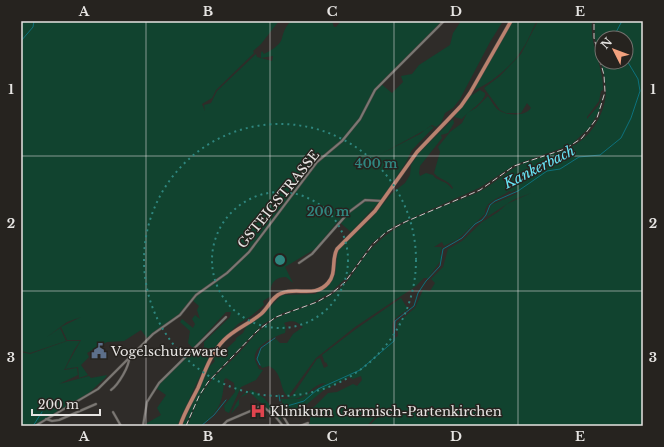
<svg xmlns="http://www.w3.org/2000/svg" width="664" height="447" font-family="'Libre Baskerville',serif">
  <rect width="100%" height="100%" fill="#2f2c29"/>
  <g fill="#11432f" fill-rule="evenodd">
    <path d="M21 21H279L261 44 253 51 254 53 216 90 212 98 202 104 205 111 204 105 211 103 217 91 256 54 257 57 272 61 273 56 261 58V53L262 51 264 54C270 51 281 45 282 38 284 31 285 27 291 21H332L334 27H336L341 21H442L380 83 392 93 403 82 401 76 412 74 419 65 450 45 453 33 461 21H503L490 42 460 99 453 108 445 113 441 123 436 127 432 125 425 130 379 155 420 134 430 126 434 127 412 150 405 164 381 200 351 232 338 221 315 249 285 267 293 283 286 277C274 277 269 285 271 296L263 301 264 305 251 316 238 324 212 350 177 426H146L147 423 161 415 157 408 166 395 156 388 164 379 193 351 199 353 204 347V342L230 317 231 312H226L193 348 188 343 190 331 180 322 182 319 193 328 195 324 192 319 195 315 200 319 197 310 199 306 191 299 179 314 147 338 141 330 124 341 107 342 87 353 89 357 81 365 88 375 79 378 78 367 65 369 81 340H67L61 327 81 317 67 322 47 337 60 328 66 341 30 353 21 351Z"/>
    <path d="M513 21H537C531 31 528 42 521 51 513 65 489 85 474 90Z"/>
    <path d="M538 21H592C589 45 604 67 603 90L601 91 599 101 587 117V119L599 105 603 93 599 111 590 127 571 145 514 165 479 188 394 226 372 243 349 275 330 293 310 304 283 313 263 324 208 381 185 426H182L208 368 215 361 213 359 220 353 221 354 236 340V338L243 333 247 325 262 315 282 295 315 294 328 286 335 275 338 250 371 219 392 193 405 183 410 175 411 165 419 153 453 119 454 123 448 133 441 135 442 138 420 166 419 173 420 176 426 173 433 175C437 182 445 179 452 189L453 188C448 179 439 180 434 173L440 152 438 147 450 132 462 123 467 113 476 108 488 96C491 100 493 105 497 109 505 116 525 117 531 108L527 103 521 113H506L500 110 484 88 500 76 521 54Z"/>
    <path d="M595 21H643V426H369L381 414 393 417V414L384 412 377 415 367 426H303L310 423V408L314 407 328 393 337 392 353 384 357 386 362 380 361 376 353 379 349 377 324 390 306 405 282 413 283 405 281 399H299L326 383C313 382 305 403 287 398L293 395 317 359 320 358 324 368 328 366 326 362 325 363 322 355 356 329 401 298 408 309C391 322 392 317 393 339L398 336 397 323 415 308 423 290 430 291 435 283 431 279 443 267 448 249 462 241 482 222 498 212 507 204 531 193 513 200 487 217 491 205 518 193 515 190 512 192 509 191C501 198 484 201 485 214L458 239 444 246 442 242 434 247H442L440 254 442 259 428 278H424L416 286 355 327 316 358 289 395 287 396C279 387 283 373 269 366L262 368 257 359C260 349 267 343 276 339L280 343H287L293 334 303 327C297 321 292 320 284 323L286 327 285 333C275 336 252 346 255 360 256 363 258 366 259 369L263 370 256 380 241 387 229 413 225 411 224 406 235 392 234 383 226 378 224 380C223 404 218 412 200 426H187C193 414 197 400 205 389 213 376 225 367 235 357 249 343 259 327 277 318 297 308 319 305 337 291 348 283 355 270 363 259 374 244 387 233 403 224 427 211 454 203 479 192 493 185 503 174 516 167 547 151 579 156 598 120 619 81 591 58 595 21ZM602 38H626V62H602Z"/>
    <path d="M480 90 485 93C486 101 467 112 462 119L454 117 469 97Z"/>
    <polygon points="67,341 80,341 74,350 64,370 77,368 78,375 59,384 89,376 91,378 107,375 106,377 89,393 34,426 21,426 21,352 30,354"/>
    <path d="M252 390 264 398 281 418 280 420 248 391 247 394 239 398V405L231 414C236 403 239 394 252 390Z"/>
  </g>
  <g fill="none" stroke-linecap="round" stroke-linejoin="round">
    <g stroke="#0d717c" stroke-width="1">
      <polyline points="613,38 622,21"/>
      <polyline points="21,41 33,27 34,21"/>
      <polyline points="260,365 257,359 261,348 275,338"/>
      <polyline points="279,395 280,401"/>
      <polyline points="281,404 287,406 304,401 318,389 360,370 394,341 395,321 414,306 418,293 426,281 440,266 443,249 462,238 475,224 482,220 486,215 490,205 495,201 518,191 547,171 560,169 579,157 600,155 621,138 631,118 640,91 638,79 626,59"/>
      <polyline points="33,426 42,412"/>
      <polyline points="201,426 214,415 226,400"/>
    </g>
    <defs>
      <g id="minor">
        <polyline points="299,263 312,254 349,212 365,200 382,201"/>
        <path d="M111 390C118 385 130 366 129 357"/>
        <polyline points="113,412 121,426"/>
        <polyline points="283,416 289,426"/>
        <polyline points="46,419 52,421 59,420 96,404"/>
        <polyline points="35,426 98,389 153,334 180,315 196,295 227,273 249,252 317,162 342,141 360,119 375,90 444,21"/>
        <polyline points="143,426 147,402 159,383 226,317"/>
        <polyline points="222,426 227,421 262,406 275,416 283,426"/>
        <polyline points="300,426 308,423"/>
      </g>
      <path id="primary" d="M180 426C184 413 192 400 198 388 205 371 211 353 224 340 235 329 249 324 261 314 269 307 272 296 282 293 298 287 315 298 328 283 337 273 331 260 337 249L375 211 417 152 461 106 470 93 511 21"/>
    </defs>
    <use href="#minor" stroke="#494743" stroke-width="3"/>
    <use href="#primary" stroke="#494743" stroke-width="4.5"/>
    <use href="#minor" stroke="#7b7773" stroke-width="2"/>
    <use href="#primary" stroke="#ba826f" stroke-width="3.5"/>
    <polyline stroke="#c9c7c5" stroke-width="1" stroke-dasharray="6 3" stroke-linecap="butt" points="186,426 199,396 208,382 257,331 276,317 317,302 331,294 345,282 373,244 386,232 405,222 480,190 514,166 565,149 582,138 597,118 605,92 604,75 594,38 594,21"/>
  </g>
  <path fill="none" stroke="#e6e4e2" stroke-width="1" stroke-opacity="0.55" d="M146 21V426M270 21V426M394 21V426M518 21V426M21 156H643M21 291H643"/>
  <g fill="none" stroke="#2f867f" stroke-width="2" stroke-dasharray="2 4">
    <circle cx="280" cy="260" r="68"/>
    <circle cx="280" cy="260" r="136"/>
  </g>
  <defs>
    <symbol id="civic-bare" viewBox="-9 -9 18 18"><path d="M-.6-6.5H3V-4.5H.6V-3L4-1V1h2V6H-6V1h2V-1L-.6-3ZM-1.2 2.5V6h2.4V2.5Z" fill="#5c6f8a" stroke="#26231f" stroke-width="2.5" paint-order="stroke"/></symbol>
    <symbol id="hospital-bare" viewBox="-9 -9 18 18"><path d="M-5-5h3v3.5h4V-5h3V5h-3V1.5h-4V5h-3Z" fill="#e0444e" stroke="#26231f" stroke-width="2.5" paint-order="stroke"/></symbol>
  </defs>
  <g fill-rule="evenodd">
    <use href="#civic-bare" x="88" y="340" width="22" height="22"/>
    <use href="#hospital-bare" x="247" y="400" width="22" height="22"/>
  </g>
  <g text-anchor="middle" stroke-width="3" stroke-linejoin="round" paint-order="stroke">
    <g font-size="13" fill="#e6e4e2" stroke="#26231f">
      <text transform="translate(278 199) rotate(-51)" y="5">GSTEIGSTRASSE</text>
    </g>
    <g font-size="13" fill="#e6e4e2" stroke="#26231f" text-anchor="start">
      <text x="111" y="356">Vogelschutzwarte</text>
      <text x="270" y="416">Klinikum Garmisch-Partenkirchen</text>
    </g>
    <g font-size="14" font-style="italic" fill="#68e5f6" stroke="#26231f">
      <text transform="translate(539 167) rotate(-27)" y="5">Kankerbach</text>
    </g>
  </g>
  <circle cx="280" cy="260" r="6" fill="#2f867f" stroke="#26231f" stroke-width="2"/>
  <g font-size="12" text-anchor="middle" font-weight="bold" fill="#2f867f" stroke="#26231f" stroke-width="3" stroke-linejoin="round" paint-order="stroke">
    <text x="376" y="168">400 m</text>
    <text x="328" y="216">200 m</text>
  </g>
  <rect width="664" height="447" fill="none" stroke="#26231f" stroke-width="44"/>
  <g transform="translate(614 50) rotate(312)"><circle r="19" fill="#26231f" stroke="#73706d"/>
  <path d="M0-3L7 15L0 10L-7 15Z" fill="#f2a17e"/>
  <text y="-6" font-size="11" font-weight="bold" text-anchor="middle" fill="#e6e4e2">N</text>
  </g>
  <path d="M32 409v6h68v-6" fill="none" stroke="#e6e4e2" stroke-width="2"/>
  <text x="38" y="409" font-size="12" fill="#e6e4e2" stroke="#26231f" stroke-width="3" paint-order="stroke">200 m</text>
  <rect x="22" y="22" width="620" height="403" fill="none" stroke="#e6e4e2" stroke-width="1.5"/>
  <g font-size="13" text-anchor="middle" font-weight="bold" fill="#e6e4e2">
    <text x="84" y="16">A</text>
    <text x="208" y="16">B</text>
    <text x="332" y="16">C</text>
    <text x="456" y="16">D</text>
    <text x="580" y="16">E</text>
    <text x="11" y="94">1</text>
    <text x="653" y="94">1</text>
    <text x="11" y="228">2</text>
    <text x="653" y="228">2</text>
    <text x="11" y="362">3</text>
    <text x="653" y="362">3</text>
    <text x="84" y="441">A</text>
    <text x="208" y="441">B</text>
    <text x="332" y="441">C</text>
    <text x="456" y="441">D</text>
    <text x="580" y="441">E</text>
  </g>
</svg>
